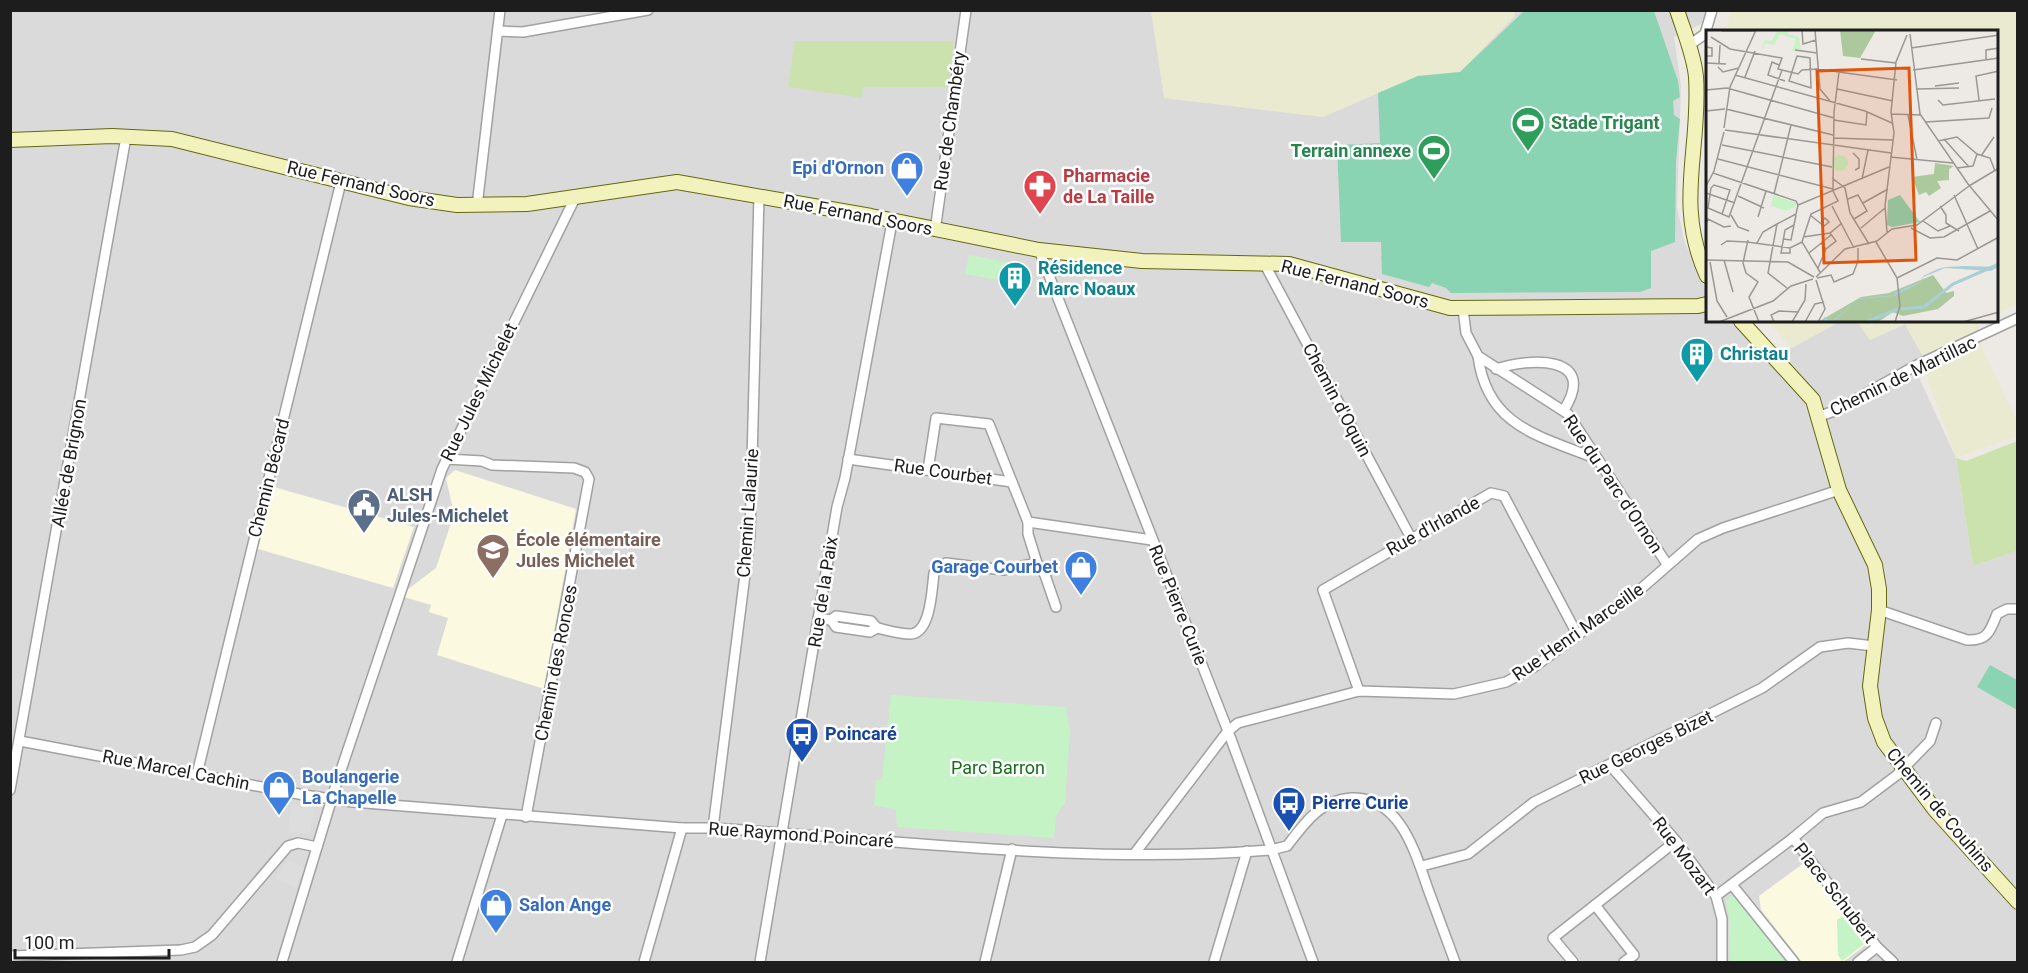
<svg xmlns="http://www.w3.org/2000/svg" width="2028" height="973" font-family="Roboto,sans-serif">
  <rect width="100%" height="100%" fill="#ede9e4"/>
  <polygon fill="#dbdada" points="10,11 1707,11 1701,24 1674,37 1681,85 1677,207 1685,243 1707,292 1707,321 1735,321 1767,361 1841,321 1857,321 1870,340 1905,324 1923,357 1916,371 1956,458 1973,566 2017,551 2017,962 11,962"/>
  <g fill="#fbf9df">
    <polygon points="455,470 576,509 544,689 437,655 448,618 429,612 431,605 404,597 407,590 436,568 454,514 446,478"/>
    <polygon points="274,487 414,527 393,588 258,549"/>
    <polygon points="1804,863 1867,944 1843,962 1802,962 1761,910 1759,896"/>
  </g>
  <g fill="#eaead1">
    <polygon points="1514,10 1515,16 1460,72 1418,76 1323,117 1164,98 1151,11"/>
    <polygon points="1731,11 2017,11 2017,303 1997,315 1996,32 1725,31"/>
    <polygon points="1767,321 1841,321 1792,348"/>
    <polygon points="1857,321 1986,321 1978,326 1983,351 2017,421 2017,436 1956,458 1926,375 1923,357 1905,324 1870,340"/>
  </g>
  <g fill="#cbe2af">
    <polygon points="795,41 954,41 948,87 863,87 862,98 788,87"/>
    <polygon points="2017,441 2017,551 1973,566 1956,458 1966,461"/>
  </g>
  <g fill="#c5f3c6">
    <polygon points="969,255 1012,263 1009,282 965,274"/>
    <polygon points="891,695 1066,707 1070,732 1065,803 1056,816 1054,838 897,827 896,809 874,806 876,780 882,779"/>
    <polygon points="1735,892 1787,962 1730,962 1729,917 1726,900"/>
    <polygon points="1843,916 1864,944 1842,961 1838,955 1837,920"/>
  </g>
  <g fill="#8ad4b3">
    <polygon points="1524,11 1654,11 1678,81 1680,97 1673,101 1674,115 1680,119 1676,161 1675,242 1651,251 1651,288 1640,292 1451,293 1446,288 1432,283 1429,287 1382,274 1381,242 1341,242 1337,145 1380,143 1378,93 1418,76 1460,72"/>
    <polygon points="1990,665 2017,680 2017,710 1977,687"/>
  </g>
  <g fill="#ddd">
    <polygon points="291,805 314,808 310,834 288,831"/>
    <polygon points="289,860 304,867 296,888 275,878"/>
  </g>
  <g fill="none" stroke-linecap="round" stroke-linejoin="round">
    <defs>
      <g id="street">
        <polyline points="498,31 523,32 648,10"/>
        <polyline points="1688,46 1705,34 1712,10"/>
        <polyline points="477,206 500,10"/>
        <polyline points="935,231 966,10"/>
        <polyline points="1039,250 1228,731 1313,962"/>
        <polyline points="1264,263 1411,538"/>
        <polyline points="1463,309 1466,333 1478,356 1568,414 1667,564"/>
        <path d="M1478 356C1487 427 1540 436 1597 459"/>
        <path d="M1496 369C1528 358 1599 354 1564 410"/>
        <polyline points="1820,416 1837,410 1915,366 2018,318"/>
        <polyline points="446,459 482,461 492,465 574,468 585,472 589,479 526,817"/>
        <polyline points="848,459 1012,482 1028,522 1152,540"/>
        <polyline points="928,470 936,418 989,424 1012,482"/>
        <polyline points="1028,522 1028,534 1037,563"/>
        <path d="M1879 610 1967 640C1987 641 1990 632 1997 614L2007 609H2018"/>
        <polyline points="818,618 831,620 836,616 871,621 877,628"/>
        <polyline points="831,620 836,627 870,632 877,628"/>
        <path d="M877 628C887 630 899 634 910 634 931 634 932 588 934 573L946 563 1003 570 1037 563 1045 575 1056 607"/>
        <polyline points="1359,691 1323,590 1491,493 1504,496 1577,634"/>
        <path d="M20 741 304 795 353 802 682 828H713C895 840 1088 865 1270 850L1287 846C1304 824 1320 800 1351 798 1400 796 1415 852 1428 889 1437 913 1446 938 1455 962"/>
        <polyline points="1610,765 1676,841 1716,896 1722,919 1722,962"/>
        <polyline points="197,774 341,182"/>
        <polyline points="10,790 126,137"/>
        <polyline points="713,828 750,535 759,196"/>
        <polyline points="1793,838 1823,813 1861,802 1897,775 1930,741 1936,723"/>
        <polyline points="1135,853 1228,731 1238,723 1359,691 1454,694 1506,682 1534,667 1643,587 1698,539 1723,528 1839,490"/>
        <polyline points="1422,866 1468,854 1534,802 1762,688 1820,647 1848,643 1874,646"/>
        <polyline points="1733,886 1794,962"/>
        <polyline points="1716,896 1793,838 1877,947 1858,962"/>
        <polyline points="1595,905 1676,841"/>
        <polyline points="1877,947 1893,962"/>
        <polyline points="10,956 181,950 195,947 212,935 288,846 298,843 317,847"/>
        <polyline points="282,962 336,785 442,469 575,198"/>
        <polyline points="457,962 502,815"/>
        <polyline points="644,962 682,828"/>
        <polyline points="760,962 837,507 845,478 892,222"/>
        <polyline points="985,962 1012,849"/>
        <polyline points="1214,962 1247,851"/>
        <polyline points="1573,962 1553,938 1595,905 1634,955 1624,962"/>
      </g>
      <g id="secondary">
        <path d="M1677 10C1684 32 1694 55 1696 77 1701 150 1674 204 1707 276"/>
        <polyline points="10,140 112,136 172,139 409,198 457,205 527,204 677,182 871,216 1039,250 1142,261 1289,264 1450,308 1698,306 1707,304"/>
        <polyline points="1741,321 1813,400 1839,490 1875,565 1879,589 1879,610 1870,686 1875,718 1884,742 1935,810 2018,902"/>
      </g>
    </defs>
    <use href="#street" stroke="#a1a1a1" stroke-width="12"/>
    <use href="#secondary" stroke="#646810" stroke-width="16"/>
    <use href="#street" stroke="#fff" stroke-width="9"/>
    <use href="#secondary" stroke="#f2f2bd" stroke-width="14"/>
  </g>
  <defs>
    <symbol id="stadium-pin" viewBox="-11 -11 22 30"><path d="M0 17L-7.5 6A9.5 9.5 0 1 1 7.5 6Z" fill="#2e9e5b" stroke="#fff"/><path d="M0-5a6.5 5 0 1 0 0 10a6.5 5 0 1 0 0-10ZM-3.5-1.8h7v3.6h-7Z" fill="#fff"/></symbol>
    <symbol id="shop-pin" viewBox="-11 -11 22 30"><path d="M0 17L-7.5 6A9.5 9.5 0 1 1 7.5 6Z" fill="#3f7fe0" stroke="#fff"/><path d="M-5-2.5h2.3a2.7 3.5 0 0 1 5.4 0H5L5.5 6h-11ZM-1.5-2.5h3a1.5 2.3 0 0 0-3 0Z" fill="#fff"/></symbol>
    <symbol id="pharmacy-pin" viewBox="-11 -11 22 30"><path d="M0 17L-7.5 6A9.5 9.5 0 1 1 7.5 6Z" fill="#e0444e" stroke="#fff"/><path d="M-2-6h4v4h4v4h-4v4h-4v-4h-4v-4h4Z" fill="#fff"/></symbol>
    <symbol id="building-pin" viewBox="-11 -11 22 30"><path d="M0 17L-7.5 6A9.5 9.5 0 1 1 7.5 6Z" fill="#0f9aa8" stroke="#fff"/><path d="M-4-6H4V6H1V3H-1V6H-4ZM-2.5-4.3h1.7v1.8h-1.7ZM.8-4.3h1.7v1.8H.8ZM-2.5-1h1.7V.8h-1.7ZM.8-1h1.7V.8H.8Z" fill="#fff"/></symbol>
    <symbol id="civic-pin" viewBox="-11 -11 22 30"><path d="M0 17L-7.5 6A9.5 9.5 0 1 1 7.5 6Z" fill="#5c6f8a" stroke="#fff"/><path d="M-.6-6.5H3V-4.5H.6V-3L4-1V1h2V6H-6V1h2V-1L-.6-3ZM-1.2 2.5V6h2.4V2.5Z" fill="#fff"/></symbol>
    <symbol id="school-pin" viewBox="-11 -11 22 30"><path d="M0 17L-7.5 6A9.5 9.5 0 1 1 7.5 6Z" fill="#8d6e63" stroke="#fff"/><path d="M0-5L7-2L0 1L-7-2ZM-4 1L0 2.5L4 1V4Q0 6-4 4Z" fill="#fff"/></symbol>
    <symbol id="bus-pin" viewBox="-11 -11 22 30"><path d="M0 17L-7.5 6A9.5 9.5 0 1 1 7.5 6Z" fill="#1a4fb4" stroke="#fff"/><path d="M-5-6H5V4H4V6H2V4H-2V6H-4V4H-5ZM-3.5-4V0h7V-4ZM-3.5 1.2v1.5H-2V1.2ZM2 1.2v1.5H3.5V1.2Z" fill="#fff"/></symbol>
  </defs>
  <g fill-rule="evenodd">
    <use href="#stadium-pin" x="1509" y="104" width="38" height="52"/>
    <use href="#stadium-pin" x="1415" y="132" width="38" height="52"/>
    <use href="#shop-pin" x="888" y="149" width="38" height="52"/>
    <use href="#pharmacy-pin" x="1021" y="167" width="38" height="52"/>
    <use href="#building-pin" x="996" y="259" width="38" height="52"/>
    <use href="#building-pin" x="1678" y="335" width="38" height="52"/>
    <use href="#civic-pin" x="345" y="486" width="38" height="52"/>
    <use href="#school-pin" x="474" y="531" width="38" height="52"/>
    <use href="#shop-pin" x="1062" y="548" width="38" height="52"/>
    <use href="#bus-pin" x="783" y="715" width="38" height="52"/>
    <use href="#shop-pin" x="260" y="768" width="38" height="52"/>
    <use href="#bus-pin" x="1270" y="784" width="38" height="52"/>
    <use href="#shop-pin" x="477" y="886" width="38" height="52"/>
  </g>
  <g text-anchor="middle" stroke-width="5" stroke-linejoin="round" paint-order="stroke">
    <g font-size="18" fill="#1d1d1d" stroke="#fff">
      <text transform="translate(950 121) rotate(-82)" y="6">Rue de Chambéry</text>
      <text transform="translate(361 184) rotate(13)" y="6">Rue Fernand Soors</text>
      <text transform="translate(858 215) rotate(11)" y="6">Rue Fernand Soors</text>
      <text transform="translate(1355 284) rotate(14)" y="6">Rue Fernand Soors</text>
      <text transform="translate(1903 376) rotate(-26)" y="6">Chemin de Martillac</text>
      <text transform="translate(479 392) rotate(-64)" y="6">Rue Jules Michelet</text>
      <text transform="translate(1337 400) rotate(62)" y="6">Chemin d'Oquin</text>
      <text transform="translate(69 463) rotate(-80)" y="6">Allée de Brignon</text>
      <text transform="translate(943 472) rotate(8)" y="6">Rue Courbet</text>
      <text transform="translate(269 478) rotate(-76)" y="6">Chemin Bécard</text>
      <text transform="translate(1613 484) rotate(56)" y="6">Rue du Parc d'Ornon</text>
      <text transform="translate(748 513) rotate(-86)" y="6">Chemin Lalaurie</text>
      <text transform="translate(1433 526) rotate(-29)" y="6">Rue d'Irlande</text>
      <text transform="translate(823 592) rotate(-81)" y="6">Rue de la Paix</text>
      <text transform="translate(1178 605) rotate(68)" y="6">Rue Pierre Curie</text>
      <text transform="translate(1578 632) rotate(-35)" y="6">Rue Henri Marceille</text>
      <text transform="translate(556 663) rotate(-79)" y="6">Chemin des Ronces</text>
      <text transform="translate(1646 747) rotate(-26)" y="6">Rue Georges Bizet</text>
      <text transform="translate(176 770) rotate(11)" y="6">Rue Marcel Cachin</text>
      <text transform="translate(1940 810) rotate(50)" y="6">Chemin de Couhins</text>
      <text transform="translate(801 835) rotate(4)" y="6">Rue Raymond Poincaré</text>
      <text transform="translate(1684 856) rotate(53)" y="6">Rue Mozart</text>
      <text transform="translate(1835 893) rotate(52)" y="6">Place Schubert</text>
    </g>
    <g font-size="18" font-weight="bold" fill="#27864d" stroke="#fff" text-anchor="start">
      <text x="1551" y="129">Stade Trigant</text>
      <text x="1411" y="157" text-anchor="end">Terrain annexe</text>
    </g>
    <g font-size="18" font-weight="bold" fill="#366cbe" stroke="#fff" text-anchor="end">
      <text x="884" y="174">Epi d'Ornon</text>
      <text x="1058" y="573">Garage Courbet</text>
      <text x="302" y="783" text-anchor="start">Boulangerie<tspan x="302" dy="21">La Chapelle</tspan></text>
      <text x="519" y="911" text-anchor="start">Salon Ange</text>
    </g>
    <g font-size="18" font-weight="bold" fill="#be3a42" stroke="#fff" text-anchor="start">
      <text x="1063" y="182">Pharmacie<tspan x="1063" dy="21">de La Taille</tspan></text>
    </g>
    <g font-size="18" font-weight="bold" fill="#0d838f" stroke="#fff" text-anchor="start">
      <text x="1038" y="274">Résidence<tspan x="1038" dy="21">Marc Noaux</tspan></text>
      <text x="1720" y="360">Christau</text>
    </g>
    <g font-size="18" font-weight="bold" fill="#4e5e75" stroke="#fff" text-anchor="start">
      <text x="387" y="501">ALSH<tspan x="387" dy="21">Jules-Michelet</tspan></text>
    </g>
    <g font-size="18" font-weight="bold" fill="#785e54" stroke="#fff" text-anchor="start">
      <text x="516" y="546">École élémentaire<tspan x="516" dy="21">Jules Michelet</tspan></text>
    </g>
    <g font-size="18" font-weight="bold" fill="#164399" stroke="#fff" text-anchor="start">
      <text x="825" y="740">Poincaré</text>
      <text x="1312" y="809">Pierre Curie</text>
    </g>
    <g font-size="18" fill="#176f19" stroke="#fff">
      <text x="998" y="774">Parc Barron</text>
    </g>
  </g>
  <g transform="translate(1706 30)">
    <rect width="292" height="292" fill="#ede9e4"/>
    <path d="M134 0H170L154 28 137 26ZM229 133 248 136 243 139V150L231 151 235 158 223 166 220 162 213 165 206 147 228 144ZM227 245 240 263 248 261V266L232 279 197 286 187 282 172 292H112L155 267 183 263Z" fill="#acc89d"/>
    <path d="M71 0H82V4L93 7 95 22 86 21 90 9 74 4 68 15 60 13 55 21 59 10 66 11ZM126 133a8 8 0 1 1 16 0a8 8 0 1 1-16 0ZM67 165 90 173V176L80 181 65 176Z" fill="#c5f3c6"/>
    <path d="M194 165 214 192 186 197 181 195 182 170Z" fill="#8ad4b3"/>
    <path d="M259 236 292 237 285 241 239 238 217 247 214 253 189 266 153 269 127 292H117L118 287 126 291 154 268 188 265 189 262 214 252 217 246 232 239 240 237Z" fill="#a9cfd6"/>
    <path fill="none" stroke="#a9cfd6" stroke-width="3" d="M195 279 218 277 247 254 293 234M160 292 192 279"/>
    <path fill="none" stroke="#9a9794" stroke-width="1.5" d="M96 0 97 14 110 10M109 0 114 59 124 71M16 1H50M204 4 214 84 262 154 293 191M5 7 24 19 76 28 72 39 92 44 96 40 111 39 191 50M0 17 6 18V26H0M205 18 293 5M89 20 111 23M91 26 104 28 105 58 83 51ZM155 29 190 33M280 29V20L293 18M0 33 20 34M13 33 14 15M73 35 66 32 62 45 79 51M12 37 17 42 33 38M207 40 293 28M29 45 159 81 186 93M39 47 49 21M229 56 253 53M131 59 187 71M210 59 253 58M0 60 21 58 128 88M232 70 237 75 289 69M273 70 270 46 293 41M20 79 127 105M0 81 19 79M185 84 215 85M202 85 211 130M128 90 160 95 161 82M220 92 283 88 286 78M18 98 24 57 50 0M19 100 185 123M127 108 187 110M238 109 263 137M232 111 251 107 271 124 284 128 289 141M16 115 126 137M147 123 153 129V138L149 140M275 126 288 107M184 127 247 133M12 129 127 159M251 138 267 136 271 124M7 143 90 171 92 175M126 148 139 158 144 183 163 214M156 149 162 120M0 156 8 141 18 102M263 156 293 138M127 161 128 82 133 42M0 163 29 173M68 164 85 95M248 165 272 219M32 166 58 178M142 169 152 165 161 181 148 189M157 173 182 159M126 176 148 218M234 176 240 185V193L253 201M16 184 24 160 8 155 5 158 2 178 23 187 76 40M25 185 32 197 43 201M104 185 118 196 123 192 119 188 115 192M52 187 60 161M217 191 232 201 244 196M0 194 2 189 18 197 25 196M155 198 179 178M205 198 224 208 238 207 284 181M181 202 179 176 188 103 185 82 190 32 201 5M97 207 124 203 136 193M77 209 85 210 88 195M42 210 37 233 40 243 52 252 43 267 53 292M170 212 191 248 194 276 189 292M51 213 57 202 71 194M115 213 120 219 130 211 124 203M15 215 21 211 41 212 84 218 96 212M84 218V223H75L79 200 88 195 90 185M103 223 125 205M0 230 82 232 108 247M18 230 27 262M4 232 11 271 21 287M112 238 120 219M114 242 96 212 105 184 132 171 127 161M110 247 139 219 171 211 186 199 211 195 263 156M111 248 125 245 128 252 147 244 152 231V218M191 248 231 228 251 230 293 207M110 250 119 279 112 292M81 258 62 243 71 194 90 184 92 175 183 137M13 292 67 271 85 256 107 249M68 292 65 285 73 281 93 282M86 292 99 270 100 254M99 292 109 274 118 272M257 292 293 282"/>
    <path fill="#de560d" fill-opacity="0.15" stroke="#de560d" stroke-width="3" d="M203 38 210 230 118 233 111 41Z"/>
    <rect width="292" height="292" fill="none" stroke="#1d1d1d" stroke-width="3"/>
  </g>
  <rect width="2028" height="973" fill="none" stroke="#1d1d1d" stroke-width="24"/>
  <path d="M15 949v9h154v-9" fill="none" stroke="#1d1d1d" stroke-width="3"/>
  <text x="24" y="949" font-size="18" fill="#1d1d1d" stroke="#ffffff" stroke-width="4.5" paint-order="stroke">100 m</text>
</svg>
